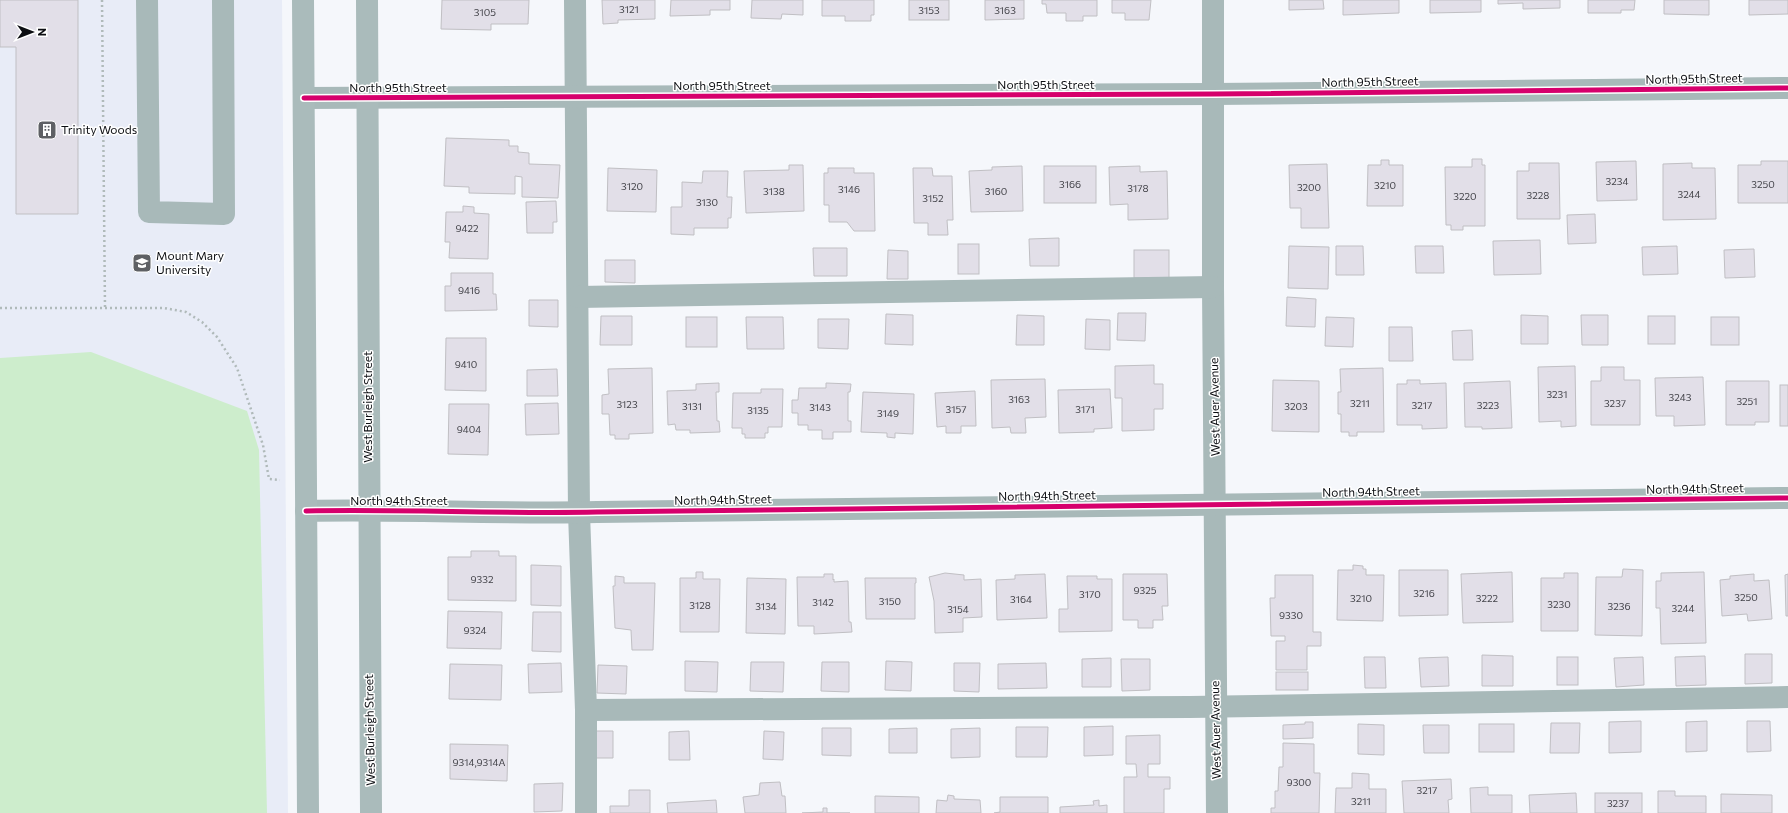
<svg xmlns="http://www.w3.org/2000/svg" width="1788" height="813" font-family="Commissioner,sans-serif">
  <rect width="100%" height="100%" fill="#f5f7fb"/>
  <polygon fill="#e8ecf7" points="0,0 282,0 288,813 0,813"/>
  <polygon fill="#cdedcc" points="91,352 247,411 259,450 267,813 0,813 0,358"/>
  <g fill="#e2dfe8" stroke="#c0bfc3">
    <polygon points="0,0 78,0 78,214 16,214 16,47 0,47"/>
    <polygon points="442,0 529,0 528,24 491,24 491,30 441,29"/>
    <polygon points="602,0 655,0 655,19 618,20 618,23 603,24"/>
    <polygon points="671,0 730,0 730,10 710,10 710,15 670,16"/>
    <polygon points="752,0 803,0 803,15 782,14 781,19 751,18"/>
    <polygon points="822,0 874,0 874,15 871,15 871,21 845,21 845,16 822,16"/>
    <rect x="909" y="0" width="40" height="20"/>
    <polygon points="985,0 1024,0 1024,19 985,20"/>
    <polygon points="1042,0 1097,0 1097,16 1083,16 1083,21 1066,21 1066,13 1047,13 1046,4 1042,4"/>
    <polygon points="1112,0 1151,0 1149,20 1125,20 1125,13 1112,13"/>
    <polygon points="1289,0 1323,0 1324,9 1289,10"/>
    <polygon points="1343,0 1399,0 1399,13 1343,15"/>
    <polygon points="1430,0 1481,0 1481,12 1430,13"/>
    <polygon points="1498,0 1560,0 1560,8 1523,9 1523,3 1498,4"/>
    <polygon points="1588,0 1635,0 1634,10 1621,10 1621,13 1588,13"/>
    <polygon points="1664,0 1709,0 1709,15 1664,14"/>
    <polygon points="1749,0 1788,0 1788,14 1749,15"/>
    <polygon points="446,138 509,140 509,146 518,146 518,152 529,153 529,164 560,165 558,198 522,197 522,177 515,176 515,194 469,193 469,187 444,186"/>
    <polygon points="1472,159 1482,159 1482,165 1485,165 1485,226 1463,226 1463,230 1451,230 1451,225 1446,225 1445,167 1472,167"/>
    <polygon points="1381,160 1389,160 1389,165 1403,165 1403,206 1367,206 1368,165 1381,165"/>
    <polygon points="1636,161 1637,200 1597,201 1596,162"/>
    <polygon points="1761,161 1788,161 1788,203 1738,203 1738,165 1761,165"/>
    <polygon points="1529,163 1559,163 1560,219 1517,219 1517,171 1529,171"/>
    <polygon points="1692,163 1692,168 1715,168 1716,219 1663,220 1663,164"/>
    <polygon points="1327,164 1329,228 1301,228 1301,208 1290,208 1289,165"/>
    <polygon points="789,165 803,165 804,211 746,213 744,171 789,170"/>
    <polygon points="1022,166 1023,211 971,212 969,171 992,170 992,167"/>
    <rect x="1044" y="166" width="52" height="37"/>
    <polygon points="1140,166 1140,172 1167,171 1168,219 1128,220 1128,204 1110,205 1109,167"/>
    <polygon points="608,168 657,170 656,212 607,211"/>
    <polygon points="828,168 854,168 854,173 874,173 875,231 854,231 847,222 829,222 829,205 824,205 824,173 828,173"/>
    <polygon points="913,168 932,168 933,176 952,176 953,220 947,220 948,235 928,235 928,223 914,223"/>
    <polygon points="703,171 728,171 727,197 732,197 731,218 728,218 728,228 694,228 694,235 671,234 671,207 682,207 682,182 702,183"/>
    <polygon points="556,201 557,222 553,222 553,233 527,233 526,202"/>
    <polygon points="463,206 474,207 474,213 489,214 488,259 449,258 450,242 445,242 446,212 463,212"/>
    <polygon points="1595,214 1596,243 1568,244 1567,215"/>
    <polygon points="1059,238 1059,266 1030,266 1029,239"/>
    <polygon points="1540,240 1541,274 1494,275 1493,241"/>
    <rect x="958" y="244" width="21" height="30"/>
    <polygon points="1289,246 1329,247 1328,289 1288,288"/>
    <polygon points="1336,246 1363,246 1364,275 1336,275"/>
    <polygon points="1415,246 1443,246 1444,273 1416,273"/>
    <polygon points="1677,246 1678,274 1643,275 1642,247"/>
    <polygon points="813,248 847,248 847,276 814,276"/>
    <polygon points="1754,249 1755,277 1725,278 1724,250"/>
    <polygon points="888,250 908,251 908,279 887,279"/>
    <rect x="1134" y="250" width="35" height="28"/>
    <polygon points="605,260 635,260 635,283 605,282"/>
    <polygon points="451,273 493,273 493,294 496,294 497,310 445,311 445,286 451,286"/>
    <polygon points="1287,297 1316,299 1315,327 1286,326"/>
    <polygon points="529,300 558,300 558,327 529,326"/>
    <polygon points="1118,313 1146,313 1145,341 1117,340"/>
    <polygon points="886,314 913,315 913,345 885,344"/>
    <polygon points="1017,315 1044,316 1044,345 1016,345"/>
    <polygon points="1521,315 1548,316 1548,344 1521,344"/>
    <polygon points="1581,315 1608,315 1608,345 1582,345"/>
    <polygon points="601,316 632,316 632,345 600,345"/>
    <rect x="1648" y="316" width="27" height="28"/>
    <rect x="686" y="317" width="31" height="30"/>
    <polygon points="746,317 783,317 784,349 747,349"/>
    <polygon points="1326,317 1354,318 1353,347 1325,346"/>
    <rect x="1711" y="317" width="28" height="28"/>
    <polygon points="818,319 849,319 848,349 818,348"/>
    <polygon points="1086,319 1110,320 1110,350 1085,349"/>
    <polygon points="1389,327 1412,327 1413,361 1389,361"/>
    <polygon points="1472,330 1473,360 1453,360 1452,331"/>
    <polygon points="446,338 486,338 486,391 445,390"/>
    <polygon points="1154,365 1154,384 1163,384 1163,409 1154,409 1154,430 1122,431 1122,398 1115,398 1115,366"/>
    <polygon points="1575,366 1576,426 1561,427 1561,421 1539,422 1538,367"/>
    <polygon points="1601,367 1624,367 1624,380 1640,380 1640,425 1591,425 1591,381 1601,381"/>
    <polygon points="652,368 653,433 629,434 629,439 615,439 615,435 610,435 609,414 602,414 602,395 609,394 608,369"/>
    <polygon points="1383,368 1384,432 1357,432 1357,436 1349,436 1349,432 1341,432 1341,414 1338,414 1338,392 1341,392 1340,369"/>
    <polygon points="557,369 558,396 527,396 527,370"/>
    <polygon points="1703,377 1705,425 1674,426 1674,416 1656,416 1655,378"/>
    <polygon points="1045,379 1046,417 1025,418 1026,433 1011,433 1010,427 992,428 991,380"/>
    <polygon points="1273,380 1319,381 1319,432 1272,431"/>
    <polygon points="1407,380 1420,380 1420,384 1446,383 1447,428 1422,429 1422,425 1397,425 1397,384 1407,384"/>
    <polygon points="1510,381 1512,428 1482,429 1482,427 1465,427 1464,383"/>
    <polygon points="1726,381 1769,381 1769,422 1755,422 1755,425 1726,425"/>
    <polygon points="719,383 719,392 716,392 717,421 719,421 720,432 690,433 690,430 676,430 675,424 668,425 667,391 696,390 696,384"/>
    <polygon points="826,383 851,384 850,392 848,392 848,421 851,421 851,432 833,432 833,439 822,439 822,430 808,430 808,425 798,425 798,413 792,413 792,400 798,400 799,388 826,388"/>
    <rect x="1780" y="385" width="8" height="41"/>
    <polygon points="761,389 783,389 782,427 768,427 768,433 765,433 765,438 745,438 745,434 742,434 742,428 732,428 733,393 761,393"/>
    <polygon points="1110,389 1112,428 1094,429 1094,432 1059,433 1058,390"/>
    <polygon points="975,391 976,426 961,426 961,433 946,433 946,426 937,427 935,393"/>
    <polygon points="863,392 914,394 913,434 895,433 895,438 887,437 887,433 861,432"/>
    <polygon points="558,403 559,434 526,435 525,404"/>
    <polygon points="449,404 489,404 488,455 448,454"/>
    <polygon points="471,551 499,551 499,556 516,556 516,601 448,600 448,557 471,557"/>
    <polygon points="531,565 561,566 561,606 531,605"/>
    <polygon points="1353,565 1363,566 1363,569 1366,569 1366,575 1384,575 1383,621 1337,620 1338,570 1353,570"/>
    <polygon points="1623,569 1643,570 1642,636 1595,635 1596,577 1622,577"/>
    <polygon points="1399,570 1448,570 1448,615 1399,616"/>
    <polygon points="696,572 703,572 703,579 720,579 719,632 680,632 680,578 696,578"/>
    <polygon points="1512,572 1513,622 1463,623 1461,574"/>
    <polygon points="1704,572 1706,643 1661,644 1660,608 1656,608 1656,581 1661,581 1661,573"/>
    <polygon points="945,573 964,575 964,580 981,579 982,617 963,618 963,632 935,633 934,601 929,577"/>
    <polygon points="1564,573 1578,573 1578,631 1541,631 1541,578 1564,578"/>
    <polygon points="824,574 833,574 833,580 834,579 834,582 848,581 849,622 851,622 852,632 814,634 814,626 798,626 797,577 824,577"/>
    <polygon points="1045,574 1047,618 997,620 996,580 1015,579 1015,575"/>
    <polygon points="1123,574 1167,574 1168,606 1162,606 1163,620 1153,620 1153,628 1138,628 1138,620 1123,620"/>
    <polygon points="1754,574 1754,581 1769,580 1772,619 1748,621 1747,614 1722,616 1720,580 1730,579 1730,576"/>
    <polygon points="1788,574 1788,616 1786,616 1785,575"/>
    <polygon points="1275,575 1313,575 1313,632 1321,632 1321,646 1307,646 1307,670 1276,670 1276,641 1285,641 1285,636 1271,636 1270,598 1275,598"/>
    <polygon points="615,576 624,577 624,583 655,583 653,650 632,650 631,630 615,628 613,586 615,586"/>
    <polygon points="1067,576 1097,576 1097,579 1112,579 1112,631 1059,632 1059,609 1068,609"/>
    <polygon points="747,578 786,579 785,634 746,633"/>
    <polygon points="865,578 916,578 916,583 915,583 915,619 866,619"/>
    <polygon points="448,611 502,612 501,649 447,648"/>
    <polygon points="533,612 561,612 561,652 532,651"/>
    <polygon points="1745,654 1772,654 1772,683 1745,684"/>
    <polygon points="1482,655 1513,656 1513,686 1482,686"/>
    <polygon points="1705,656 1706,685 1676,686 1675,657"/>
    <polygon points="1364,657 1385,657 1386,688 1365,688"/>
    <polygon points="1448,657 1449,686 1421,687 1419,658"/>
    <rect x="1557" y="657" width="21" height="28"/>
    <polygon points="1643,657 1644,685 1616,687 1614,658"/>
    <polygon points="1111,658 1111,687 1082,687 1082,659"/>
    <polygon points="1121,659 1150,659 1150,690 1122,691"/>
    <polygon points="685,661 718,662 717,692 685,691"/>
    <polygon points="886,661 912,662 911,691 885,690"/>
    <polygon points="751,662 784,662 783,692 750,691"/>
    <polygon points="822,662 849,662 849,692 821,691"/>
    <polygon points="561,663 562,692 529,693 528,664"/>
    <polygon points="954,663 980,663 979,692 954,691"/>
    <polygon points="1046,663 1047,688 998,689 998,664"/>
    <polygon points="450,664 502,665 501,700 449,699"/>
    <polygon points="598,665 627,666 626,694 597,693"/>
    <rect x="1276" y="672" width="32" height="18"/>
    <polygon points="1641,721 1641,752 1609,753 1609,722"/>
    <polygon points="1707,721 1707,751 1686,752 1686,722"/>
    <polygon points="1747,721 1770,721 1771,751 1747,752"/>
    <polygon points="1305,722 1313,722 1313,738 1283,739 1283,725 1305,724"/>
    <polygon points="1551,723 1580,723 1579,753 1550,753"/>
    <polygon points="1358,724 1384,725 1384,755 1358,754"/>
    <rect x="1479" y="724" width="35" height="28"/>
    <polygon points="1423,725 1449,725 1449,753 1424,753"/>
    <polygon points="1113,726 1113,755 1084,756 1084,727"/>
    <polygon points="1016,727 1048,727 1047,757 1016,757"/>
    <polygon points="822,728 851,728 851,756 822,755"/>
    <polygon points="917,728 917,753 889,753 889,729"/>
    <polygon points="980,728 980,757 951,758 951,729"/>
    <polygon points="594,731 613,731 613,758 595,758"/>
    <polygon points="689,731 690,760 669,760 669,732"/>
    <polygon points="764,731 784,732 783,760 763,759"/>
    <polygon points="1160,735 1160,764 1148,764 1148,777 1170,777 1170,789 1164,789 1164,813 1124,813 1124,777 1137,777 1136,764 1126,764 1126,736"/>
    <polygon points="1283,743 1314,744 1314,773 1320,773 1319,813 1271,813 1271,808 1275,808 1275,791 1278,791 1279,767 1283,767"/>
    <polygon points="450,744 508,745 507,781 450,779"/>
    <polygon points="1352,773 1369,774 1369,789 1386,789 1386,813 1335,813 1336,788 1352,788"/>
    <polygon points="1451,779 1452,799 1448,800 1449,813 1404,813 1402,781"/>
    <polygon points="780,782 782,796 785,796 786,813 745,813 743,797 759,795 760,783"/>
    <polygon points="563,783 562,811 534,812 534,784"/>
    <polygon points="1488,787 1488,795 1512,795 1512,813 1471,813 1470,788"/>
    <polygon points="629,790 650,790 650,813 610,813 610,806 629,806"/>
    <polygon points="1658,791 1675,791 1675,796 1706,796 1706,813 1658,813"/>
    <polygon points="1576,793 1577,813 1530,813 1529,795"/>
    <rect x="1595" y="793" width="47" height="20"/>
    <polygon points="1721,794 1772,795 1772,813 1721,813"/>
    <polygon points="948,795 954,796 954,799 980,800 981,813 936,813 937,800 947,801"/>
    <polygon points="875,796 919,797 919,813 875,813"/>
    <polygon points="1000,797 1048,797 1048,813 994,813 1000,812"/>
    <polygon points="716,800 717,813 668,813 667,803"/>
    <polygon points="1099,800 1099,806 1107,805 1107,813 1060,813 1060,807 1094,805 1093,801"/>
    <polygon points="823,808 827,808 827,813 850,813 802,813 823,812"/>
  </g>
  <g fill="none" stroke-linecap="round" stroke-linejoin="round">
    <g stroke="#b0baba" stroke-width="2.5" stroke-dasharray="2 3" stroke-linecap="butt">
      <polyline points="102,0 105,308"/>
      <polyline points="0,308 164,308 186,312 202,322 217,337 237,368 263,445 269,479 280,480"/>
    </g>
    <g stroke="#a8b9b9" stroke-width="22">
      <polyline points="147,0 149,212 224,214 223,0"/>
      <polyline points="575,0 579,513 586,710 586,813"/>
      <polyline points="1213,0 1213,287 1217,813"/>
      <polyline points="304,98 1213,94 1788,88"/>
      <polyline points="578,297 1213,287"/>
      <path d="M306 511C403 509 500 514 597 512 994 506 1391 501 1788 498"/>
      <polyline points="586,710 1190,707 1788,697"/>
    </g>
    <g stroke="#abb" stroke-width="22">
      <polyline points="303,0 308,813"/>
      <polyline points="367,0 371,813"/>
    </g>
    <defs>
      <g id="cycleway">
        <polyline points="304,98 1213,94 1788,88"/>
        <path d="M306 511C403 509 500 514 597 512 994 506 1391 501 1788 498"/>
      </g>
    </defs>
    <use href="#cycleway" stroke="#fff" stroke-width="8"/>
    <use href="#cycleway" stroke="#d6006c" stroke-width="5"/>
  </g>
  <defs>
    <symbol id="building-square" viewBox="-11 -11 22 22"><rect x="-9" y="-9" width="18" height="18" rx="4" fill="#5e6064" stroke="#fff"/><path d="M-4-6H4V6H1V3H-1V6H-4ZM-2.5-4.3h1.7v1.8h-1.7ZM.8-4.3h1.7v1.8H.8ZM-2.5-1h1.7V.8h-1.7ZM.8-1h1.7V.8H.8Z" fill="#fff"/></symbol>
    <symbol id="university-square" viewBox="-11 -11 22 22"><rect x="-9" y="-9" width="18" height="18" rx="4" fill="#5e6064" stroke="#fff"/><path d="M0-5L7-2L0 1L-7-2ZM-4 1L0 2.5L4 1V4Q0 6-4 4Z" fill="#fff"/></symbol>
  </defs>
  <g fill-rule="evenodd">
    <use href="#building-square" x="36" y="119" width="22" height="22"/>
    <use href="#university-square" x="131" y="252" width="22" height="22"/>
  </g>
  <g text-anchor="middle" stroke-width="3" stroke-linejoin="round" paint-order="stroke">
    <g font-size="10" fill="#44444a">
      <text x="629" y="13">3121</text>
      <text x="929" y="14">3153</text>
      <text x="1005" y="14">3163</text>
      <text x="485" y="16">3105</text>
      <text x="1617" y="185">3234</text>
      <text x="1070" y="188">3166</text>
      <text x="1763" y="188">3250</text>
      <text x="1385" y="189">3210</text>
      <text x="632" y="190">3120</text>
      <text x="1309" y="191">3200</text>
      <text x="1138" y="192">3178</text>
      <text x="849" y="193">3146</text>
      <text x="774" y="195">3138</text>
      <text x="996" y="195">3160</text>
      <text x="1689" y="198">3244</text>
      <text x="1538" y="199">3228</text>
      <text x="1465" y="200">3220</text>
      <text x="933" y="202">3152</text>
      <text x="707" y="206">3130</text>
      <text x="467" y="232">9422</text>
      <text x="469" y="294">9416</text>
      <text x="466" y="368">9410</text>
      <text x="1557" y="398">3231</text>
      <text x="1680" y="401">3243</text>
      <text x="1019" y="403">3163</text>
      <text x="1747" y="405">3251</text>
      <text x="1360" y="407">3211</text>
      <text x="1615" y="407">3237</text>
      <text x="627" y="408">3123</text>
      <text x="1422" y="409">3217</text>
      <text x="1488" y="409">3223</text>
      <text x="692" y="410">3131</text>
      <text x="1296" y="410">3203</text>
      <text x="820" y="411">3143</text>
      <text x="956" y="413">3157</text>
      <text x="1085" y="413">3171</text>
      <text x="758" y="414">3135</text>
      <text x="888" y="417">3149</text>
      <text x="469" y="433">9404</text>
      <text x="482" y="583">9332</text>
      <text x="1145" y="594">9325</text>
      <text x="1424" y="597">3216</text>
      <text x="1090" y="598">3170</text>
      <text x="1746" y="601">3250</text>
      <text x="1361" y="602">3210</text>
      <text x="1487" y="602">3222</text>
      <text x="1021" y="603">3164</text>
      <text x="890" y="605">3150</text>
      <text x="823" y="606">3142</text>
      <text x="1559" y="608">3230</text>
      <text x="700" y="609">3128</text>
      <text x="766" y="610">3134</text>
      <text x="1619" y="610">3236</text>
      <text x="1683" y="612">3244</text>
      <text x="958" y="613">3154</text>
      <text x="1291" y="619">9330</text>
      <text x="475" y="634">9324</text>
      <text x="479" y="766">9314,9314A</text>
      <text x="1299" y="786">9300</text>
      <text x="1427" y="794">3217</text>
      <text x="1361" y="805">3211</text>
      <text x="1618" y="807">3237</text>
    </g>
    <g font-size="12" fill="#0c0e12" stroke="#fff">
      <text transform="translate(1694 79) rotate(-1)" y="4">North 95th Street</text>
      <text transform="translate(1370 82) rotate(-1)" y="4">North 95th Street</text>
      <text x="1046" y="89">North 95th Street</text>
      <text x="722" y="90">North 95th Street</text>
      <text x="398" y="92">North 95th Street</text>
      <text transform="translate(368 407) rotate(-90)" y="4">West Burleigh Street</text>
      <text transform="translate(1215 407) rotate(-91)" y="4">West Auer Avenue</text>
      <text transform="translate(1695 489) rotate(-1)" y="4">North 94th Street</text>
      <text transform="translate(1371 492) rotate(-1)" y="4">North 94th Street</text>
      <text transform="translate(1047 496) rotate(-1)" y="4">North 94th Street</text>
      <text transform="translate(723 500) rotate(-1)" y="4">North 94th Street</text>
      <text x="399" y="505">North 94th Street</text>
      <text transform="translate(370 730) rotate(-91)" y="4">West Burleigh Street</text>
      <text transform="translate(1216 730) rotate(-91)" y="4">West Auer Avenue</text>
    </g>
    <g font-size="12" fill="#0c0e12" stroke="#fff" text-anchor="start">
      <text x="61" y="134">Trinity Woods</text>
      <text x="156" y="260">Mount Mary<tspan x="156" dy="14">University</tspan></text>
    </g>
  </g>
  <g transform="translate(32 32) rotate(90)" stroke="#ffffff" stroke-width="3" paint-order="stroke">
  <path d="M0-3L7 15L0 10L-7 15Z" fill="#0c0e12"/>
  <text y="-6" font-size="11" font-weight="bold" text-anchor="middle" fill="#0c0e12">N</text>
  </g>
</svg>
